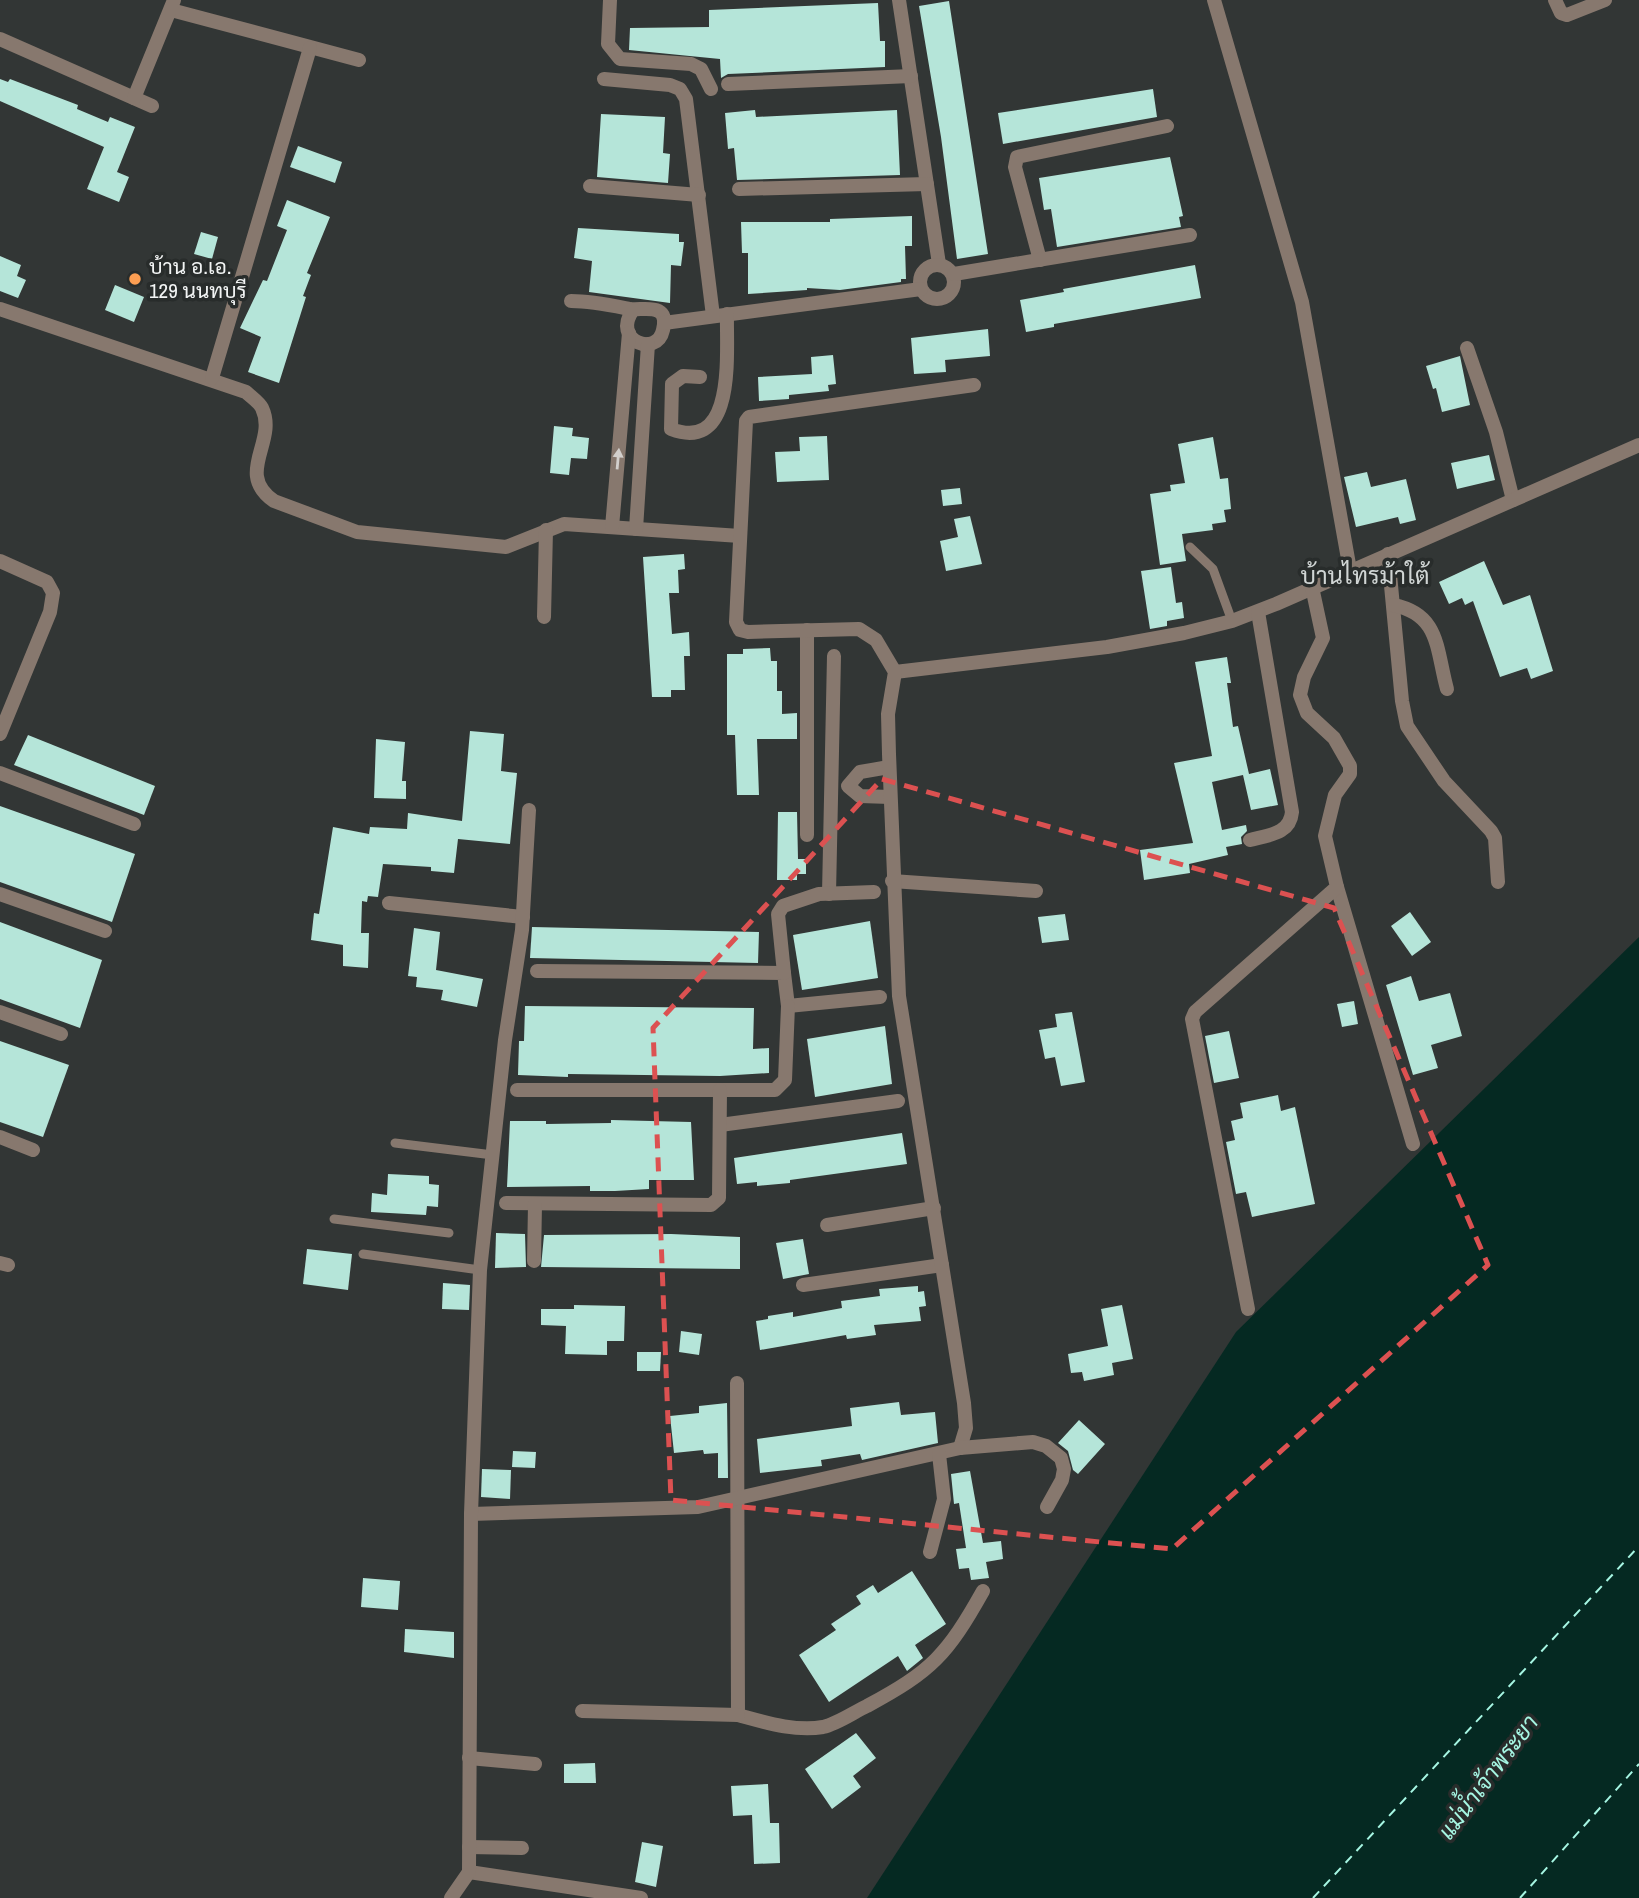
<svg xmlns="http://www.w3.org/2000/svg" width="1639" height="1898" font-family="'Archivo Narrow',Sarabun,sans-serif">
  <rect width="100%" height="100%" fill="#323635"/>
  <polygon fill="#052922" points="1639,937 1639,1898 867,1898 1236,1332"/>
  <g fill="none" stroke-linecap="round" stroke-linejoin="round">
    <g stroke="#a6f6e3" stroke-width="2" stroke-dasharray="9 7" stroke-linecap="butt">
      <polyline points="1313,1898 1639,1546"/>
      <polyline points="1520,1898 1639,1764"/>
    </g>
  </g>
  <g fill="#b5e5d9">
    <polygon points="949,1 988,254 957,259 941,137 919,6"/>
    <polygon points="878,3 880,41 885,41 885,67 728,74 721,78 720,59 629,50 630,28 709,27 709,10"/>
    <polygon points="0,79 8,82 10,79 78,105 77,109 108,122 110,117 135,127 117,172 129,177 119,202 87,189 104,147 0,101"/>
    <polygon points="1153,89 1157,117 1003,144 998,113"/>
    <polygon points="755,110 756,117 897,110 900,175 737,180 734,148 728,149 725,113"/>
    <polygon points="601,114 665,117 663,153 670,154 668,183 597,177"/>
    <polygon points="298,146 342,162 335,183 290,167"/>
    <polygon points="1170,157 1183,216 1179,217 1181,227 1057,247 1051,209 1044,210 1039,178"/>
    <polygon points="287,200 330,217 307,273 311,275 303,296 306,297 279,383 248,372 261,337 240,328 263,280 267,281 287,230 277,226"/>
    <polygon points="912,216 912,246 905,246 906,279 901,279 901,282 840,290 807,288 807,290 748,294 748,253 742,253 741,222 830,222 830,219"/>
    <polygon points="578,228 679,234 679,242 684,242 681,266 671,265 670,303 589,292 592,261 574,258"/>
    <polygon points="201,232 218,237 212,259 194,254"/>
    <polygon points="0,256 21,265 17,276 26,280 18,298 0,291"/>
    <polygon points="1195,265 1201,298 1054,324 1054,327 1026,332 1020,300 1064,292 1063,289"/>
    <polygon points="115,285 144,297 134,322 105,310"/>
    <polygon points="988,329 990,356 945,360 946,372 914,374 911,338"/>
    <polygon points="833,355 836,384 828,385 829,391 789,395 789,399 759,401 758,377 812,374 811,357"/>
    <polygon points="1460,356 1470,405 1442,412 1436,388 1433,389 1426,366"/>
    <polygon points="554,426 573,428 572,436 589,438 587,459 571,458 569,475 550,473"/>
    <polygon points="827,436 829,480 777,482 775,452 800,451 799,437"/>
    <polygon points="1213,437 1220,479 1228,478 1231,509 1224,510 1226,522 1212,524 1213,530 1182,534 1186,561 1160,565 1150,494 1171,491 1170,485 1185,483 1178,444"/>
    <polygon points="1489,455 1495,480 1457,489 1451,463"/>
    <polygon points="1367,472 1371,487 1406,479 1416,520 1400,524 1398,517 1356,527 1344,477"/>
    <polygon points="960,488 962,504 943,506 941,490"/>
    <polygon points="970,516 982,564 946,571 940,541 958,537 954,519"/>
    <polygon points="684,554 685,569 678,570 679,593 669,593 672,634 689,632 690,656 684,656 685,690 671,690 671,697 652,697 643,557"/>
    <polygon points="1484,561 1503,605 1530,595 1553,671 1531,679 1527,668 1500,677 1473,601 1465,605 1462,598 1449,604 1439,582"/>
    <polygon points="1171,567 1176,603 1182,602 1184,618 1167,621 1167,626 1150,629 1141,571"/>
    <polygon points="770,648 771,661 777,661 777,691 782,691 782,714 797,713 797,739 757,739 759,795 737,795 735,735 727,735 727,654 743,654 743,649"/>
    <polygon points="1227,657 1231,683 1227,683 1233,727 1238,726 1249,774 1270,769 1278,805 1251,810 1243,775 1212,782 1222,830 1246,825 1247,831 1241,837 1242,844 1226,847 1228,855 1189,864 1190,873 1144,880 1140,850 1193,843 1174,763 1212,756 1195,662"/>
    <polygon points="470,731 504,734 501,771 517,773 510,844 458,839 454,873 431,871 431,867 383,864 378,897 368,896 367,902 362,901 361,933 369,933 368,968 343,966 343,945 311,940 314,913 319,914 333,827 369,834 370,827 407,829 408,813 462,821"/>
    <polygon points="28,735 155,786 144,815 14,765"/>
    <polygon points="376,739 405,742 402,781 406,781 406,799 374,798"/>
    <polygon points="0,806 135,854 112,922 0,882"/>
    <polygon points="778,812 797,812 798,859 806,859 806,874 797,874 797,880 777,880"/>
    <polygon points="1410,912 1431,942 1412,956 1391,926"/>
    <polygon points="1065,914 1069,940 1042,943 1038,917"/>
    <polygon points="870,921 878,978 802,990 793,935"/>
    <polygon points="0,922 102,960 80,1028 0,999"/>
    <polygon points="532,927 759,932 758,963 530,958"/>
    <polygon points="414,928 440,932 436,970 483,979 477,1007 441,1000 443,990 416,987 417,977 408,976"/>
    <polygon points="1411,976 1419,1001 1450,993 1462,1036 1431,1045 1438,1068 1413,1075 1386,985"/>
    <polygon points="1354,1001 1358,1024 1342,1027 1337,1004"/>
    <polygon points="525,1006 754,1008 753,1049 769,1048 769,1073 720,1076 568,1074 568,1077 518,1075 519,1041 524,1041"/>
    <polygon points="1072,1012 1085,1082 1061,1086 1055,1057 1045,1059 1039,1030 1057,1027 1055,1014"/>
    <polygon points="885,1026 892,1084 815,1097 807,1039"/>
    <polygon points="1229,1031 1239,1078 1214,1083 1205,1036"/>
    <polygon points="0,1041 69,1065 43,1137 0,1122"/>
    <polygon points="1278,1095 1281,1111 1295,1107 1315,1204 1252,1217 1246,1192 1236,1194 1226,1142 1235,1140 1231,1121 1243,1118 1240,1103"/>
    <polygon points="611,1120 691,1122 694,1180 649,1180 649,1189 615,1191 590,1191 590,1186 507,1187 510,1121 546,1121 546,1124 611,1123"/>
    <polygon points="902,1133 907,1164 790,1180 790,1183 757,1186 757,1182 737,1184 734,1158"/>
    <polygon points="388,1174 429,1176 429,1184 439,1185 438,1207 427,1206 426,1215 371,1212 372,1193 387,1195"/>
    <polygon points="496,1233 525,1234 526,1267 495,1268"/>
    <polygon points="671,1234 740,1237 740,1269 541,1267 544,1235"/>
    <polygon points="803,1239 809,1274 783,1279 776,1243"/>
    <polygon points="307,1249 352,1254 348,1290 303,1284"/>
    <polygon points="443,1283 470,1285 469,1310 442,1309"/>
    <polygon points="918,1286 918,1292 924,1291 926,1306 919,1307 921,1321 874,1325 876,1335 847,1339 846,1335 760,1350 756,1321 768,1319 768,1316 793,1312 793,1317 842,1308 841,1301 880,1296 879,1289"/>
    <polygon points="574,1305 625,1306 624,1341 607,1341 607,1355 565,1354 566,1326 541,1325 541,1309 574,1309"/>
    <polygon points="1122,1305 1133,1359 1112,1363 1114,1375 1084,1381 1082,1372 1071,1373 1068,1354 1108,1346 1101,1309"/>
    <polygon points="681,1331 702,1334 699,1355 679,1352"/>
    <polygon points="637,1352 661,1352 660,1371 637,1371"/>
    <polygon points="899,1402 901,1415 935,1412 938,1443 862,1460 860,1454 821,1460 822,1466 760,1473 757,1439 852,1426 850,1408"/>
    <polygon points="727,1403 728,1478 718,1478 718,1453 704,1454 703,1450 674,1453 670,1416 699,1413 699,1406"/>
    <polygon points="1079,1420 1105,1444 1078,1474 1073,1470 1068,1451 1058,1443"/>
    <polygon points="513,1451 536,1452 535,1468 512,1467"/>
    <polygon points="482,1469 511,1470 510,1499 481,1497"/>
    <polygon points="970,1471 983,1543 1001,1541 1003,1559 986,1562 989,1578 971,1580 969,1568 959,1569 956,1549 966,1548 959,1503 954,1504 951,1474"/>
    <polygon points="912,1571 946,1624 915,1645 923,1658 907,1671 898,1656 829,1702 799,1655 836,1630 831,1624 861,1604 856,1596 873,1585 878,1593"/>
    <polygon points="363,1578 400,1581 398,1610 361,1607"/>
    <polygon points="405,1629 454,1632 454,1658 404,1652"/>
    <polygon points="856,1733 876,1758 853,1776 861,1787 832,1809 805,1769"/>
    <polygon points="595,1763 596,1783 564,1783 564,1764"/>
    <polygon points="768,1784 770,1823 779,1823 780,1863 754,1864 752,1815 733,1816 731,1786"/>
    <polygon points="642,1842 663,1846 656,1887 635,1882"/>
  </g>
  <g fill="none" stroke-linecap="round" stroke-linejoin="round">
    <g stroke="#87786e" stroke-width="9">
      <polyline points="1190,547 1213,569 1232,621"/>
      <polyline points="395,1143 493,1155"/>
      <polyline points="334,1219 449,1233"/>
      <polyline points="363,1254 480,1270"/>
    </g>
    <g stroke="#87786e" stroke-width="14">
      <polyline points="610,0 608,44 620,59 691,64 701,69 711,89"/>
      <polyline points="899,0 939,264"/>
      <polyline points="1214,0 1302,302 1350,570"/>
      <polyline points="1555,0 1561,13 1567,15 1605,0"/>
      <polyline points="171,10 359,60"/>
      <polyline points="0,39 152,106"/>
      <polyline points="604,79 670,85 680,89 686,99 713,316"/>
      <polyline points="728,84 911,76"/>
      <polyline points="134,98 174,0"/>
      <polyline points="590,186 699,195"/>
      <polyline points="739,189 927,184"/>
      <polyline points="1040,260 1015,167 1017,157 1167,126"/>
      <circle cx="937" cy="282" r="17"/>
      <polyline points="954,274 1190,235"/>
      <path d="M571 301C592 301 610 305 630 309 642 311 670 301 663 330 657 358 611 341 633 310"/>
      <path d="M0 309 246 392C251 397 259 402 262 408 278 442 234 473 274 501L357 532 506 547 564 524 740 536"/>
      <polyline points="664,323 921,289"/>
      <polyline points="1467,348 1496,432 1513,500"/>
      <path d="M700 377 683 376 672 384 671 429C737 454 726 351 727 314"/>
      <polyline points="212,378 310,48"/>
      <polyline points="612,527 629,333"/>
      <polyline points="636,529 648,344"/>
      <polyline points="1388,554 1402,701 1407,726 1444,781 1491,831 1495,838 1498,882"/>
      <polyline points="0,561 47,582 53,593 50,612 0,734"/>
      <path d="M1393 605C1440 614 1436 649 1447 689"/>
      <polyline points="544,617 546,530"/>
      <polyline points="895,672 1107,647 1184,633 1232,621 1276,604 1639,445"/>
      <polyline points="889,767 860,772 848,786 860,796 890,797"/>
      <polyline points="0,773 134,824"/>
      <polyline points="807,835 807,630"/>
      <path d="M1250 840C1269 835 1290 834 1292 812L1258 612"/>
      <polyline points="892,881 1036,891"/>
      <polyline points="1337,887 1413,1144"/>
      <polyline points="0,894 105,931"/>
      <polyline points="829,894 834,656"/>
      <polyline points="389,903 523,917"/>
      <polyline points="537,971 784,973 788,1006 880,997"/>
      <polyline points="784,973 778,914 783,906 819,894 874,892"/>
      <polyline points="0,1012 61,1034"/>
      <polyline points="517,1090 775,1090 785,1080 788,1006"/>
      <polyline points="720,1125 898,1101"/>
      <polyline points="0,1137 33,1150"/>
      <polyline points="506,1203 711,1205 719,1198 720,1090"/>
      <polyline points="827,1225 934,1208"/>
      <polyline points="534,1261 535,1204"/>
      <polyline points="0,1263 8,1265"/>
      <polyline points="803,1285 942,1265"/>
      <polyline points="1248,1309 1192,1019 1195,1012 1337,887 1325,836 1335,795 1350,774 1350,766 1334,738 1307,713 1300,695 1304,677 1323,638 1312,587"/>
      <path d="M737 1383 738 1715C764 1722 795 1732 823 1727 837 1724 854 1712 867 1706 932 1671 947 1655 983 1591"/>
      <polyline points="960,1448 966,1428 964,1403 899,996 889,754 888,714 895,672 876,640 859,629 748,632 740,630 736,622 746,421 749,417 974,385"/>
      <polyline points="471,1514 698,1507 960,1448 1033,1442 1046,1446 1061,1458 1064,1469 1062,1480 1047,1507"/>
      <polyline points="930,1552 944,1499 939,1454"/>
      <polyline points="582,1711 738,1715"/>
      <polyline points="469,1758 535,1764"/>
      <polyline points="469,1847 522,1848"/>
      <polyline points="469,1872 641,1898"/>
      <polyline points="451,1898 469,1872 471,1514 480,1270 505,1040 522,930 529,810"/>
    </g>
  </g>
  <defs><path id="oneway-solid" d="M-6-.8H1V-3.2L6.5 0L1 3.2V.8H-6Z" transform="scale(1.75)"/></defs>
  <use fill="#d2cfcc" href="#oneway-solid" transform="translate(618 459) rotate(-85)"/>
  <path fill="none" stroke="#dc5151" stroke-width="5" stroke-dasharray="14 9" stroke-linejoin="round" d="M882 779 1334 908 1488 1265 1172 1549 671 1500 653 1028Z"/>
  <circle fill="#fc9e52" stroke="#282c2b" stroke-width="2.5" cx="135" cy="279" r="7"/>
  <g text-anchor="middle" stroke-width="7" stroke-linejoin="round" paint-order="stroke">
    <g font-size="21" fill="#f2f4f4" stroke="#282c2b" text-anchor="start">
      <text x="149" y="274">บ้าน อ.เอ.<tspan x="149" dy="24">129 นนทบุรี</tspan></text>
    </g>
    <g font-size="23" font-style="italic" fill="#a6f6e3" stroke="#282c2b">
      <text transform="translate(1488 1777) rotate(-53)" y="8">แม่น้ำเจ้าพระยา</text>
    </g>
    <g font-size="24" fill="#d0d5d4" stroke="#282c2b">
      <text x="1365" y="584">บ้านไทรม้าใต้</text>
    </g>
  </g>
</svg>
